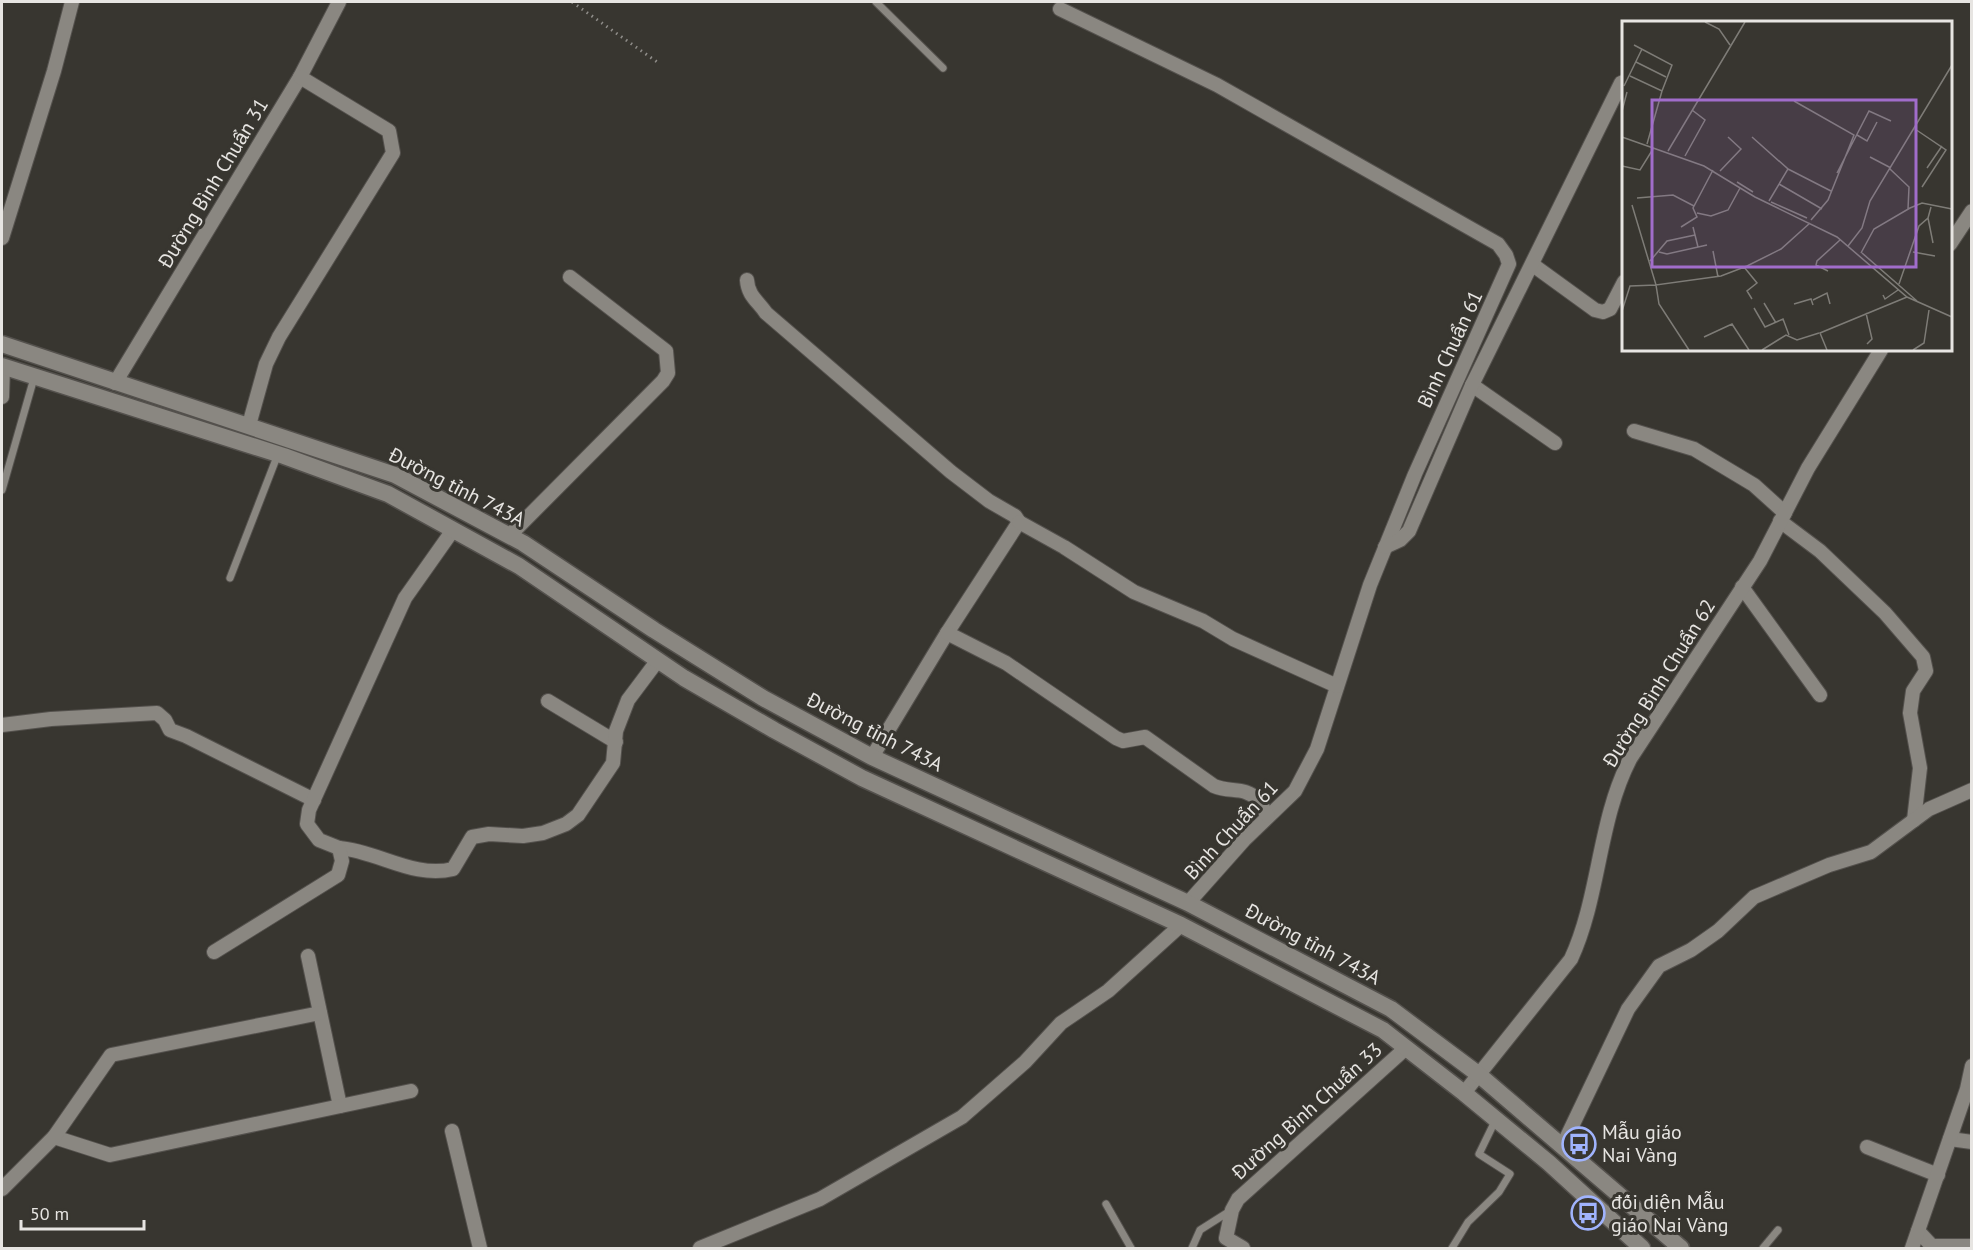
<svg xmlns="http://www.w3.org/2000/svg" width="1973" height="1250" font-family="'PT Sans',sans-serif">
  <rect width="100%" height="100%" fill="#383630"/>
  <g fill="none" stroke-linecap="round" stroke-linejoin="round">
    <defs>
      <g id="service">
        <polyline points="876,2 943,68"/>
        <polyline points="2,490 34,378"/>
        <polyline points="230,578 278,454"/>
        <polyline points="1106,1204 1131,1248"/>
        <polyline points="1192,1248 1200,1230 1230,1211"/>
        <polyline points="1452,1248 1468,1222 1499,1192 1510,1174 1479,1154 1496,1119"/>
        <polyline points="1763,1248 1778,1230"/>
      </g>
      <g id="minor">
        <polyline points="1060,9 1217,85 1498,244 1506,255 1509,264 1415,474 1370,585 1317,749 1295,791 1244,840 1188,903"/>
        <polyline points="2,238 54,71 72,2"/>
        <polyline points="1950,244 1972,211"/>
        <polyline points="1533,265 1595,310 1603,312 1610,309 1624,282"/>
        <path d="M747 280C748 296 758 301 766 313L951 472 989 501 1015 516 1019 522 947 633 872 757"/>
        <polyline points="115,383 300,77 339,2"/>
        <polyline points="1472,385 1555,443"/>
        <polyline points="2,397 3,367"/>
        <polyline points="249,425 266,364 279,337 393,153 389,131 300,77"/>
        <polyline points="1634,431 1694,449 1754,485 1785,513"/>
        <polyline points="1780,521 1820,551 1885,613 1923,657 1926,671 1913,691 1910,713 1920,768 1914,820"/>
        <polyline points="1019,522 1064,547 1134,592 1203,621 1233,639 1337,686"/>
        <polyline points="509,536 663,381 668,373 666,351 570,277"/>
        <polyline points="1385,547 1400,540 1409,531 1472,385 1621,83 1624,82"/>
        <polyline points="1742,587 1820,695"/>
        <path d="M947 633 1006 663 1116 738 1123 741 1145 737 1214 786C1230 793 1245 786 1258 800 1263 804 1263 811 1268 816"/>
        <polyline points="548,701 616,742"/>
        <polyline points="2,725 51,719 157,713 165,720 170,730 186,736 314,800"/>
        <path d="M339 848C378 851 414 879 453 869L472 837 489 834 523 836 543 833 566 824 578 815 613 763 616 731 628 700 658 660"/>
        <polyline points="214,952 338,875 342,861 339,848 319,840 307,824 309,810 405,598 453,530"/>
        <polyline points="308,956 340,1106"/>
        <path d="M1464 1093 1571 959C1600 896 1598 821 1630 759L1760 561 1808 468 1881 350"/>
        <polyline points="452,1131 480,1248"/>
        <polyline points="54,1137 110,1155 411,1091"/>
        <polyline points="1950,1139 1972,1142"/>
        <polyline points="1563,1145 1628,1009 1659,966 1691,950 1718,931 1754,897 1829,865 1871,852 1929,809 1972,790"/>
        <polyline points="1867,1147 1938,1175"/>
        <polyline points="2,1189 54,1137 111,1055 320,1013"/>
        <polyline points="1918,1231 1932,1246 1972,1246"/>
        <polyline points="700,1248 820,1199 962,1117 1025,1062 1061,1023 1108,991 1181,925"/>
        <polyline points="1243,1248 1226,1238 1232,1210 1238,1199 1406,1048"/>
        <polyline points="1912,1248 1967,1089 1972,1066"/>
      </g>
      <g id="secondary">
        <polyline points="2,344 395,475 523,543 654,630 763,698 872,757 1188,903 1391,1009 1478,1074 1681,1248"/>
        <polyline points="2,366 284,456 388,494 519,566 684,678 774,730 862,778 1181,925 1383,1030 1464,1093 1549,1163 1642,1248"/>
      </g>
    </defs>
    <use href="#service" stroke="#54514d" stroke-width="9"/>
    <use href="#minor" stroke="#54514d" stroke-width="16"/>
    <use href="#secondary" stroke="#54514d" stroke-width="19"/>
    <polyline stroke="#8f8d89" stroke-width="3" stroke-dasharray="1.5 4.5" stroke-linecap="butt" points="572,2 660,64"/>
    <use href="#service" stroke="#8a8781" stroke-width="7"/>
    <use href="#minor" stroke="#8a8781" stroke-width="14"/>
    <use href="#secondary" stroke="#8a8781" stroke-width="16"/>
  </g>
  <defs>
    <symbol id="bus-ring" viewBox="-11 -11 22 22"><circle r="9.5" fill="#383630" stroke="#a0b3fd" stroke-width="1.5"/><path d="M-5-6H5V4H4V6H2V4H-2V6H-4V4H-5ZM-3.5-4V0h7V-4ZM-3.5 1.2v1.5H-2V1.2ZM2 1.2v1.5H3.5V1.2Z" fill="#a0b3fd"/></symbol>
  </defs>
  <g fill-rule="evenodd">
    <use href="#bus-ring" x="1560" y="1125" width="38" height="38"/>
    <use href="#bus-ring" x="1569" y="1194" width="38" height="38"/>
  </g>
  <g text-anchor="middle" stroke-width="6" stroke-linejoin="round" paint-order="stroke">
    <g font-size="20" fill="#e7e5e2" stroke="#383630">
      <text transform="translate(213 183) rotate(-59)" y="7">Đường Bình Chuẩn 31</text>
      <text transform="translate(1450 349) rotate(-65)" y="7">Bình Chuẩn 61</text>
      <text transform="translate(457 487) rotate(27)" y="7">Đường tỉnh 743A</text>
      <text transform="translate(1659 683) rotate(-58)" y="7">Đường Bình Chuẩn 62</text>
      <text transform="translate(875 732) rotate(27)" y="7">Đường tỉnh 743A</text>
      <text transform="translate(1231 830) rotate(-47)" y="7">Bình Chuẩn 61</text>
      <text transform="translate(1313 944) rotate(28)" y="7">Đường tỉnh 743A</text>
      <text transform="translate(1307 1111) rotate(-42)" y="7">Đường Bình Chuẩn 33</text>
    </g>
    <g font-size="20" fill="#e7e5e2" stroke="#383630" text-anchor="start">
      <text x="1602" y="1139">Mẫu giáo<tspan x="1602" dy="23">Nai Vàng</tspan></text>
      <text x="1611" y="1209">đối diện Mẫu<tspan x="1611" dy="23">giáo Nai Vàng</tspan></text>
    </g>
  </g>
  <g transform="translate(1622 21)">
    <rect width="330" height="330" fill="#383630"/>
    <path fill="none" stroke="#7e7c77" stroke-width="1.5" d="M83 1 97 8 108 24M14 41 44 56M8 55 40 70 50 44 12 24M2 65 20 28M172 80 232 114 206 179 189 199M0 90 5 71M293 108 324 129 300 166M235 114 245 120 255 101M0 116 82 145 133 176 215 216 285 276 330 296M130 116 166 148 147 180M25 123 40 70M46 130 123 1M63 135 83 99 70 89M248 136 269 147M0 145 18 149 31 128M305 147 320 125M166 148 209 170M268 148 287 166 286 188M98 150 119 128 106 116M215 152 247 90 269 100M115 161 131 171M157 163 200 188M15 177 51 174 72 185M149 181 185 197M10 184 34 264 99 255 125 245 159 228 188 202M75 192 89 195 106 189 118 167M306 197 311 222M59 206 75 196 71 187 91 149M71 206 76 226M226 225 240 207 248 180 330 44M91 230 96 256M37 231 45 233 85 224M291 231 313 235M239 232 252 208 288 187 300 182 330 188M240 232 295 280M28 240 45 220 73 214M122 246 135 262 125 270 130 278M206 250 194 244 195 240 218 219M277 263 297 205 306 197 309 186M261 274 263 278 276 269M191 279 205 272 208 283M142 282 154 302M172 283 189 278 191 284M132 287 143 306 161 298 167 314M0 290 8 265 34 264 37 283 67 329M244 292 250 318 245 323M82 316 110 303 127 329M140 329 164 314 175 319 197 312M205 329 198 312 285 276M291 329 302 322 307 289"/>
    <path fill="#a16dcb" fill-opacity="0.15" stroke="#a16dcb" stroke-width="3" d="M30 79H294V246H30Z"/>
    <rect width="330" height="330" fill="none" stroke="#e7e5e2" stroke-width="3"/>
  </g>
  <rect width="1973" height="1250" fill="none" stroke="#e7e5e2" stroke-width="6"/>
  <path d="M21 1220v9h123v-9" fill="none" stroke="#e7e5e2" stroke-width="3"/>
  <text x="30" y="1220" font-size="18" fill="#e7e5e2" stroke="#383630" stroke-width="4.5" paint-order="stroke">50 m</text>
</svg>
